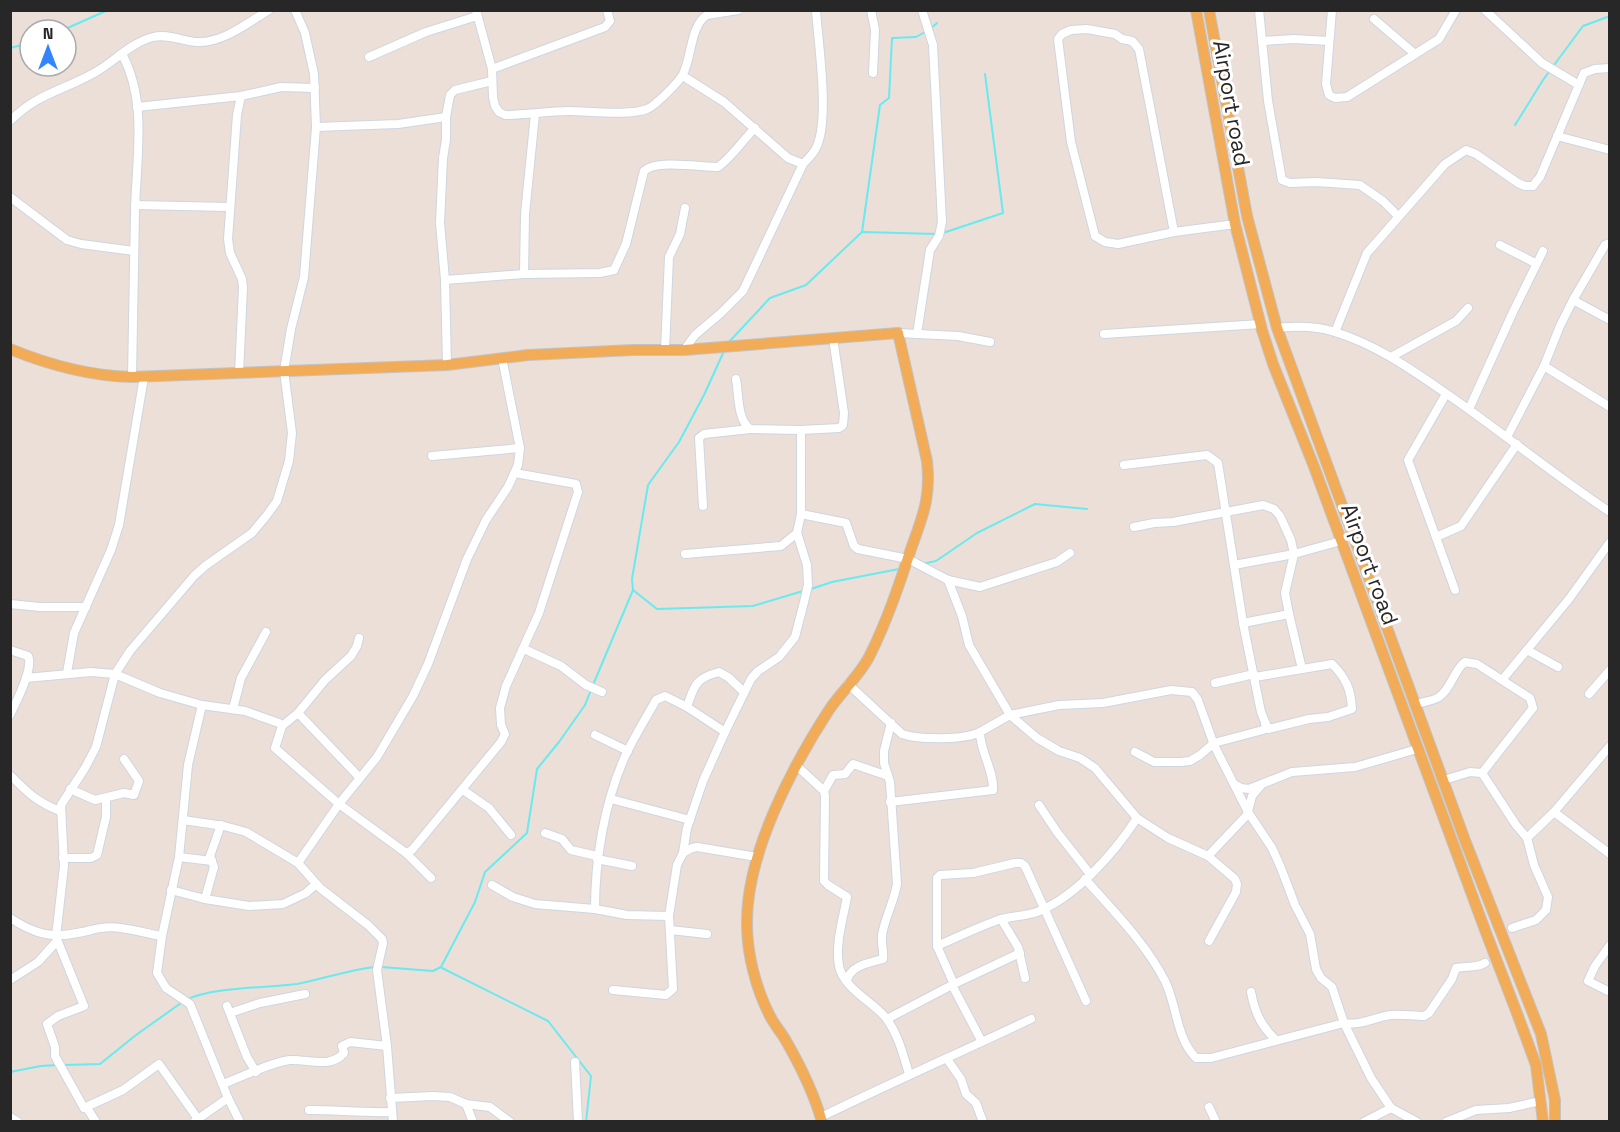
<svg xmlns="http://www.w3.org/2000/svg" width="1620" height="1132" font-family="'Space Grotesk',sans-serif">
  <rect width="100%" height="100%" fill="#ebdfd8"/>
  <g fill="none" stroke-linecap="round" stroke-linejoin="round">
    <g stroke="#68eaf0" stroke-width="2">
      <polyline points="930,29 937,23"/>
      <polyline points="63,30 108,10"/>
      <polyline points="10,48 30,43"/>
      <polyline points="1515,125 1543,80 1583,26 1610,16"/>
      <polyline points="862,232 880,105 889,98 892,38 916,37 925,32"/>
      <polyline points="943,233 1003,213 985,74"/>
      <polyline points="728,343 770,298 806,285 862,232 937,234"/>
      <polyline points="922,564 936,561 977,533 1035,504 1087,509"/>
      <polyline points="811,589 832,582 899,569"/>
      <polyline points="633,590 632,579 648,485 679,442 704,395 724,351"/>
      <polyline points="593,685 633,590 657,609 753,606 803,591"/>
      <polyline points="381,967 433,971 441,967 475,902 485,872 527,833 537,769 559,742 585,705 591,690"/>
      <polyline points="442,968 548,1021 591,1076 586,1122"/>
      <path d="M186 1000C212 987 266 988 297 984 323 979 348 970 375 967"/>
      <polyline points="64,1065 100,1064 136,1035 181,1003"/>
      <polyline points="10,1072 41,1066 58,1065"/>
    </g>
    <defs>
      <g id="minor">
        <path d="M476 10 492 69 493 97 495 106 499 112 505 115C526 115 548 111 569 111 588 111 631 116 647 109 655 106 680 81 683 74 692 57 690 26 707 15L738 10"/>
        <polyline points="871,10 875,30 873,73"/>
        <polyline points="1259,10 1268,101 1282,180 1290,183 1316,182 1360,185 1383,201 1398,216"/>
        <polyline points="1332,10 1326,84 1329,95 1335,98 1347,97 1439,39 1456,10"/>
        <polyline points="1485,10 1542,63 1579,85"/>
        <polyline points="1374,19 1415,54"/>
        <polyline points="1262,41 1294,39 1329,41"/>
        <path d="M122 54C148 102 136 158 135 212 134 267 133 322 132 377"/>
        <polyline points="369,57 426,32 477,16"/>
        <polyline points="492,69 605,27 610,21 607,10"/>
        <polyline points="683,76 724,102 788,158 803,164"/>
        <polyline points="137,107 241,96"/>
        <path d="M10 121C38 93 62 91 94 73 114 62 130 43 153 37 168 33 184 42 198 42 223 43 249 22 269 10"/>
        <polyline points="316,127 398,124 446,117"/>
        <polyline points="1557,136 1610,150"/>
        <polyline points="10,197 67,240 81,244 134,251"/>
        <polyline points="135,205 229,207"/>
        <polyline points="1174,232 1139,49 1132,41 1122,39 1115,34 1087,29 1071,30 1062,34 1058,39 1071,142 1095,236 1105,242 1118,244 1174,232 1235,224"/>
        <polyline points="1500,245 1535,263"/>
        <polyline points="524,274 525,214 535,114"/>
        <polyline points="445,280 440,223 443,158 446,140 446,117 450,95 455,90 492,81"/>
        <polyline points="1573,300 1610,320"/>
        <path d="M1277 328C1296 326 1316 326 1335 332 1377 345 1412 370 1447 394 1502 432 1554 475 1610 512"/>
        <polyline points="1335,332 1367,253 1445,164 1466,150 1476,154 1518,183 1525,186 1533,186 1540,177 1584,73 1595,69 1610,68"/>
        <polyline points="898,333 958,336 990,342"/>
        <polyline points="917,334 930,250 939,236 942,222 933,45 922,10"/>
        <polyline points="1104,334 1261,324"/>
        <polyline points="665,350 669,257 680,234 685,208"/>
        <path d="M684 350 695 335 721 313 743 291 803 164C807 160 812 155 815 150 831 123 818 43 816 10"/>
        <polyline points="1391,357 1456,321 1468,308"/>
        <path d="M447 365 445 280 524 274 600 273 614 270 626 244 644 171C656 159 700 167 718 167 732 157 743 140 755 128"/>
        <polyline points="1544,366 1610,407"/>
        <polyline points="239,374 243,288 242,279 230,253 228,239 237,115 241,96 281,87 315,88"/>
        <path d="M736 379C739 395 737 419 750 429L801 430 839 428 843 425 844 413 833 338"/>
        <polyline points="1446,394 1408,460 1455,590"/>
        <polyline points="1469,409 1513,312 1543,251"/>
        <polyline points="1507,437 1544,366 1560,326 1573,300 1605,245 1610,243"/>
        <polyline points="432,456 520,448"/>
        <path d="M1124 465 1207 455 1218 463 1243 623 1261 712 1268 729 1309 719 1328 717 1352 709C1351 689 1346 678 1332 664L1255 677"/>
        <polyline points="703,506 699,438 704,434 750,429"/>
        <polyline points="801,514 846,523 854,546 858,549 908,559 948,580 980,587 1057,562 1070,553"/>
        <polyline points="1134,527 1154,523 1173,522 1263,505 1274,509 1280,516 1291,540 1294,554 1285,593 1289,614 1243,623"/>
        <polyline points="1436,537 1461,526 1517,444"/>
        <polyline points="685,554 781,546 797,533"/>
        <polyline points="1234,565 1294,554 1341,541"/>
        <polyline points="948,580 962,616 969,645 1010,715 1037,738 1059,751 1080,758 1095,768 1137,818 1168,838 1208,856 1235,879 1237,884 1236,892 1209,941"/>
        <polyline points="10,604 40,607 86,607"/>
        <polyline points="1289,614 1302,669"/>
        <polyline points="359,638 357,646 351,656 325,680 298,713 282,726 275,748 339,804 406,853 431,878"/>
        <polyline points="524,649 561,666 586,685 602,692"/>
        <path d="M10 650 28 656C34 669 16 702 10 715"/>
        <polyline points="1527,650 1558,667"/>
        <polyline points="67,673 74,633 111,550 119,525 144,377"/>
        <polyline points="26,678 91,672 115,674 160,693 202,705 245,711 279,723 282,726"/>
        <polyline points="1502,680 1569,599 1610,542"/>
        <polyline points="1215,683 1254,674"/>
        <path d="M848 684 902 734C919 740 965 740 980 732"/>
        <polyline points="1589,694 1610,670"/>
        <path d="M1416 704C1423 702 1433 701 1439 697 1452 688 1453 671 1465 662L1477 664 1530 698 1533 708 1482 773"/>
        <polyline points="202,705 188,765 179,857 162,936 157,973 166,988 190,1004 228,1098 240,1122"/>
        <path d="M687 707C694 685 696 678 719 672L728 677 744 692"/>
        <polyline points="233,709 241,678 266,632"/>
        <polyline points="298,713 360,778"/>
        <polyline points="595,735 628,751"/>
        <polyline points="1135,752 1154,762 1181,762 1190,761 1200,755 1214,743 1263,730 1266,727 1265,723"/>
        <path d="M797 766 824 791 825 796 824 881 828 885 847 897C843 919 835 944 839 966 843 988 873 1002 886 1018 898 1034 903 1054 909 1074"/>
        <path d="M10 775C28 793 37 802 60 811"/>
        <polyline points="1444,780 1470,772 1482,773 1516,825 1527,838 1534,865 1548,897 1546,910 1536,920 1512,928"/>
        <polyline points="1234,784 1241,788 1249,789 1292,772 1355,767 1417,749"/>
        <polyline points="70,789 95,800 124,793 134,795 139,781 124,759"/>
        <polyline points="463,790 489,808 511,835"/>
        <polyline points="824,791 833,775 845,774 853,764 888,776"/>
        <polyline points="611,799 690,820"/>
        <path d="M890 802 993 790C994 770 980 752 980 732L1010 715 1059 705 1103 703 1171 690 1192 692 1198 700 1214 745 1248 812 1272 848 1281 868 1295 905 1310 934 1316 969 1321 978 1332 987 1344 1023C1361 1026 1375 1017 1391 1015 1402 1014 1413 1016 1424 1016L1429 1013 1452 979 1456 968C1466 966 1476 968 1485 963"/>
        <polyline points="1039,805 1057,832 1090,874"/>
        <polyline points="1554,812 1610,854"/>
        <polyline points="183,820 224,826 246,832 298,863 320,888 368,925 382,939 383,943 377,970 387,1046 393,1122"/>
        <polyline points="545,833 562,839 571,850 597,856"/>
        <polyline points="1527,838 1554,812 1610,746"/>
        <polyline points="406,853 412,850 501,742 505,734 501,725 500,708 506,686 539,613 578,492 576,484 515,473"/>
        <polyline points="683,853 687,828 703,781 725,732 751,679 758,671 779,657 795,637 804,602 808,585 807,565 797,533 801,514 801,430"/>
        <polyline points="1208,856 1247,815 1252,796 1262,784"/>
        <polyline points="179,857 212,861"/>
        <polyline points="63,858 91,858 97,855 106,817 106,798"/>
        <polyline points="597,859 632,866"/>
        <polyline points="298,863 339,804 377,757 413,696 428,664 467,559 486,520 508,487 518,465 520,448 502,358"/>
        <path d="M1085 879C1112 909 1147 945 1165 981 1177 1005 1176 1038 1196 1058H1211L1344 1023 1371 1078 1391 1108 1417 1122"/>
        <polyline points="492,885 513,897 535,904 595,909 627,915 669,916"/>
        <polyline points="171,890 205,899 249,906 283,904 306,893 316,884"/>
        <polyline points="205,899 214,867 210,856 221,825"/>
        <path d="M595 909C595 860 604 806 623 761 632 740 645 720 656 700L665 696 687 707 725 732"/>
        <path d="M10 918C33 933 51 939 77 933 85 932 93 929 101 928 120 925 143 933 162 936"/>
        <polyline points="1001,919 1018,947 1025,978"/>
        <polyline points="670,930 707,934"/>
        <polyline points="1610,945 1595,966 1588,981 1610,992"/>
        <path d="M937 946C958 937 980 926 1001 919 1013 916 1026 916 1037 912 1076 897 1115 852 1137 818"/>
        <polyline points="10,980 38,962 57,941"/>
        <path d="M847 981C850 965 870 963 883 959 884 951 881 944 882 935 885 917 894 902 897 884L890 782 884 763V751L891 723"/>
        <polyline points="613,990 666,995 673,989 669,916 677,865 683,853 692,848 697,847 757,857"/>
        <path d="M1251 992C1255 1013 1261 1026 1276 1040"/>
        <polyline points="227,1006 247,1057 256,1072"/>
        <polyline points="230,1013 260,1003 305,994"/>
        <polyline points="887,1019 952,985 953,982 937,946 937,878 940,875 973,873 1015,863 1021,863 1025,866 1086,1001"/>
        <polyline points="982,1042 952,985 1020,953"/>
        <polyline points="947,1059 961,1079 966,1094 976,1103 983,1122"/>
        <polyline points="575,1062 578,1122"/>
        <path d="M223 1084C242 1077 271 1062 290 1060 308 1059 330 1069 344 1053L342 1046 350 1042 387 1046"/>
        <polyline points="390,1098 433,1096 450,1097 466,1104 490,1107 510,1122"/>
        <polyline points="466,1104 473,1122"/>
        <polyline points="1209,1107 1216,1122"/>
        <polyline points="84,1108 123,1090 159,1064 198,1119"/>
        <path d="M309 1110C337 1110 364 1113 392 1112"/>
        <polyline points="10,1117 18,1122"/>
        <path d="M821 1117C891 1083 961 1052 1031 1019"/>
        <polyline points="195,1121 228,1098"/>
        <polyline points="96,1122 87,1108 84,1108 55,1056 55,1047 47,1024 58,1016 84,1006 56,937 64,866 61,805 85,768 96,747 115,674 130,651 194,576 205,566 252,533 267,515 277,501 289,461 292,433 284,371 291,329 304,277 316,127 314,74 305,33 295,10"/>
        <polyline points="1364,1122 1391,1108"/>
        <polyline points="1446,1122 1476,1110 1509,1108 1541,1101"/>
      </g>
      <g id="major">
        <polyline points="1196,10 1235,224 1262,330 1273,364 1313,464 1485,930 1518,1016 1536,1065 1543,1122"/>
        <polyline points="1209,10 1247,216 1277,328 1466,843 1541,1034 1555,1100 1555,1122"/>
        <path d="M10 349C49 365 90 376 132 377L447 365 528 355 633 350H684L898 333 927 461C931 498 923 515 911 549 899 585 887 621 870 655 861 674 841 692 829 710 792 767 746 854 747 924 747 954 756 989 770 1016 774 1024 780 1031 785 1039 800 1065 814 1093 822 1122"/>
      </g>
    </defs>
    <use href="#minor" stroke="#ced6e1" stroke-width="10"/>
    <use href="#major" stroke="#c3c3c3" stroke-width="12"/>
    <use href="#minor" stroke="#fff" stroke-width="8"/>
    <use href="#major" stroke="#f2ab56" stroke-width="10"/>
  </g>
  <g text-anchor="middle" stroke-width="6" stroke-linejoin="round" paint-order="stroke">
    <g font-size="22" fill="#272727" stroke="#fff">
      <text transform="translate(1232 103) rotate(80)" y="8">Airport road</text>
      <text transform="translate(1370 564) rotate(70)" y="8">Airport road</text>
    </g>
  </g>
  <rect width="1620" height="1132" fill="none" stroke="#272727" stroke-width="24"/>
  <g transform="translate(48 48)"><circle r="28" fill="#ffffff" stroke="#a9a9a9" stroke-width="1.5"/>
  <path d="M0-4.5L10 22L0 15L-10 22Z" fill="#3485fc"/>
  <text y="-9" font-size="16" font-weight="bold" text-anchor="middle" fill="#272727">N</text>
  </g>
</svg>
